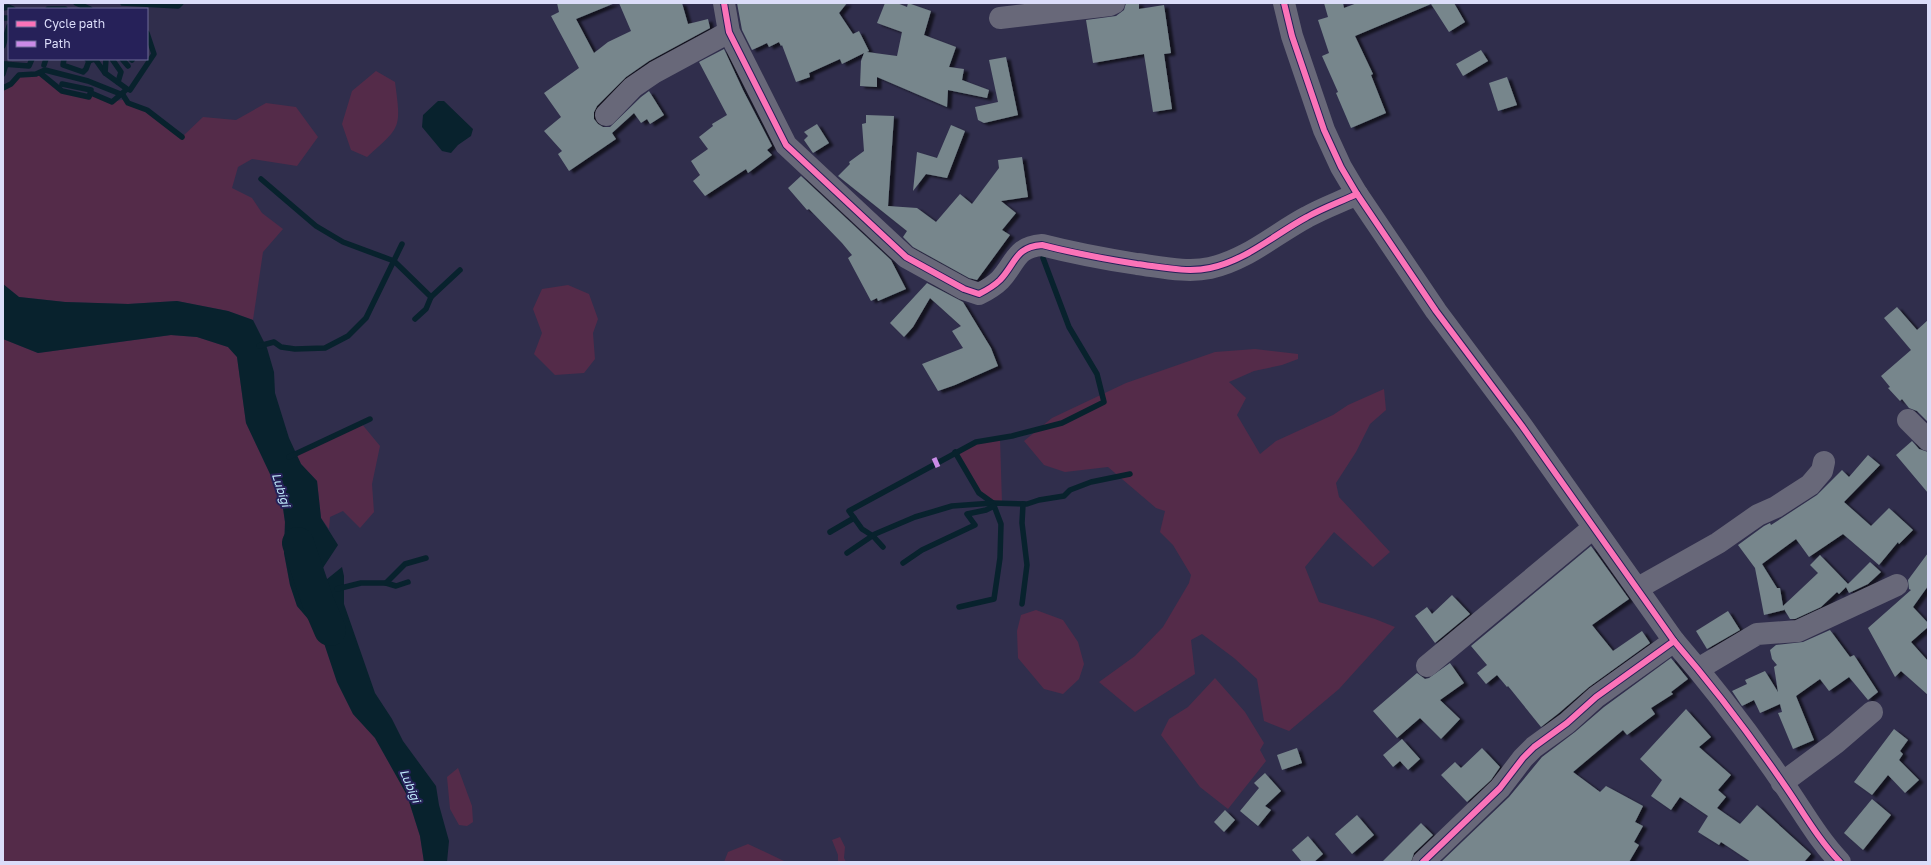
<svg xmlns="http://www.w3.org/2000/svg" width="1931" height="865" font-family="'Golos Text',sans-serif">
  <defs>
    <filter id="shadow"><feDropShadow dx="4.5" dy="2.5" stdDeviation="1" flood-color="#0009"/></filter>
  </defs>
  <rect width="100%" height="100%" fill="#302e4c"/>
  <g fill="#542b49">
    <path d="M376 71 395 82C401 128 402 126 367 157L351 150 342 124 352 91Z"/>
    <polygon points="40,73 62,91 88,97 91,93 112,102 126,99 128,103 147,110 182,137 203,117 236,120 266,103 296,107 318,137 297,166 252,159 238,167 232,188 252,198 262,213 283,229 263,252 253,320 228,311 177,301 128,304 65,302 19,297 3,284 3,88 11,84 19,75"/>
    <polygon points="568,285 589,294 598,319 593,333 595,359 584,373 555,375 534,354 542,333 533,309 542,289"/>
    <polygon points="171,335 197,337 228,347 237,357 246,423 271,476 283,508 285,522 284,553 290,585 297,606 321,634 337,682 353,714 375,738 407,795 420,836 424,862 3,862 3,339 38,353"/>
    <polygon points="1255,349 1298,354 1298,359 1282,365 1254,371 1229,382 1246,398 1237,415 1260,454 1276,441 1333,415 1348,405 1384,389 1386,410 1370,424 1356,452 1336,483 1339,497 1390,552 1373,567 1334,532 1305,567 1319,602 1375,619 1395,627 1339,689 1289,731 1264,721 1257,679 1234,658 1202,634 1191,640 1195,674 1135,712 1099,682 1135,656 1163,627 1189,583 1191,575 1173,545 1160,532 1165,511 1156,508 1108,467 1065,472 1044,465 1024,441 1052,418 1126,383 1215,352"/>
    <polygon points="361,423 380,446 372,484 374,512 360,528 343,511 330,517 329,529 321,518 317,481 301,464 296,454"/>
    <path d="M1000 438 1002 503C976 502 966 471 955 452L976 442Z"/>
    <polygon points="1036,610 1063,620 1078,642 1084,664 1079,679 1063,694 1044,689 1018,658 1017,631 1021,615"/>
    <polygon points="1215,678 1245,712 1264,743 1260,750 1266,761 1228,809 1200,787 1161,735 1169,719 1188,707"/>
    <polygon points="458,768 472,806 473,822 467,826 459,825 450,809 447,777"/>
    <polygon points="840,837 845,847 844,858 846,862 838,862 838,855 832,840"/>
    <polygon points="748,844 784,861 785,862 724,862 728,852"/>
  </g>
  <g fill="#08222d">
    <polygon points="438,101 444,101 473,129 471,136 458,145 451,153 442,151 422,127 423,115"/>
    <polygon points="3,284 19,297 65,302 128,304 177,301 228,311 253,320 267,348 274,372 275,393 289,438 301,464 317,481 321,518 338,545 311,586 311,592 342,567 344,576 344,604 375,693 392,719 403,741 436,786 439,805 449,841 447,862 424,862 420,836 407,795 375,738 353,714 337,682 321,634 297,606 290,585 284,553 285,522 283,508 271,476 246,423 237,357 228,347 197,337 171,335 38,353 3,339"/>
  </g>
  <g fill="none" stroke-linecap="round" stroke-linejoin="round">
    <g stroke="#08222d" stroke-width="5.5">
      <polyline points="76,3 90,9"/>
      <polyline points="123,3 178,6 181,3"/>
      <polyline points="3,8 8,7 13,9"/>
      <polyline points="48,9 65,9"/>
      <polyline points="3,18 9,18"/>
      <polyline points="3,46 9,26"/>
      <polyline points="64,59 63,65 83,72 86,69 89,61"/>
      <polyline points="87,59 89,61 95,59 105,73"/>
      <polyline points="112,59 121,72 118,82"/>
      <polyline points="122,59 128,66"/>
      <polyline points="131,59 132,60"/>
      <polyline points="3,64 29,66 32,59"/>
      <polyline points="44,65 46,59"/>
      <polyline points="40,73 62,91 89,97 91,90 62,84"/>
      <polyline points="3,74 6,64"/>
      <polyline points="3,88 11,84 19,75 36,74 45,70 88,81 123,95 128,103 147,110 182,137"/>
      <polyline points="130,90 154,54 147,33"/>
      <polyline points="91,93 112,102 127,89 105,73 106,59"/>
      <polyline points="261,179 316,226 343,242 394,261 431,297 426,309 415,319"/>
      <polyline points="431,297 460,270"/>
      <polyline points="259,346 274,342 281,347 295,349 325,348 348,336 366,318 402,244"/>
      <polyline points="955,452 979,493 993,503 1001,524 1000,558 994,599 959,607"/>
      <polyline points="289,457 370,419"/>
      <polyline points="830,532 854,518"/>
      <polyline points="883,547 873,536 862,529 849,511 976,442 1012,436 1062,423 1104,402 1097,374 1069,327 1043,258"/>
      <polyline points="847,553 875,534 915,517 952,506 993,503 1027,504 1039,500 1064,496 1070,490 1091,482 1130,474"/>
      <polyline points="903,563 922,550 975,525 967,514 986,510 994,506"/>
      <polyline points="386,583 396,586 408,582"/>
      <polyline points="337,589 361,583 386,583 405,564 426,558"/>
      <polyline points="1022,604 1027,565 1022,523 1023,504"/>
    </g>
    <polyline stroke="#08222d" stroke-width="32" points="298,543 318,602 330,630"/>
  </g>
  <g fill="#77868c" filter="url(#shadow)">
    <polygon points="557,3 615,3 576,19 594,53 608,42 631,31 619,3 682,3 688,24 708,19 710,28 649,61 626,77 597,106 594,112 594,119 598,124 603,127 610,127 641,97 649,91 664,115 650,124 647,119 641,123 634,113 612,133 616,139 569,171 558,154 562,151 544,131 561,117 544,93 579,68 551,16 559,12"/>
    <polygon points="737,3 847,3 839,13 853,34 859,31 869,51 867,52 897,56 902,32 877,23 885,3 897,3 907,7 908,3 931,11 924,35 956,47 949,67 964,69 962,80 989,90 987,98 948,90 947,107 877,77 877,87 860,86 861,61 864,53 842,64 840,59 809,73 810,77 796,82 782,45 781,46 779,42 769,47 767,43 752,50 742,30"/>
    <polygon points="1126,3 1139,3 1139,9 1164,5 1171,53 1164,54 1172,109 1153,112 1144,54 1093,63 1086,20 1116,16 1124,10"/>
    <polygon points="1324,3 1343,3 1344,8 1357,3 1454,3 1465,22 1449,32 1431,4 1355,36 1373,74 1371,75 1386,113 1351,128 1336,93 1338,92 1322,56 1329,53 1318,20 1328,17"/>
    <polygon points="724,49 743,90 772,146 767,150 772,155 748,173 746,169 705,196 693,181 700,175 691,161 708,149 699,137 713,126 712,124 727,115 699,62"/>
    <polygon points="1481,50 1488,61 1463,76 1456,64"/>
    <polygon points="1006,57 1018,115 984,123 978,120 975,107 998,102 989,60"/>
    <polygon points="1507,77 1517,105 1498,111 1489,83"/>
    <polygon points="866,115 894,116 888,206 917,208 936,222 960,194 972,204 999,168 998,160 1022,157 1028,197 1001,201 1016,213 1002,230 1010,235 977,280 969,278 913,247 903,237 907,231 838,176 850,164 849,162 864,151 862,124 866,123"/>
    <polygon points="817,124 829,143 813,153 804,140 808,136 804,132"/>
    <polygon points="951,125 965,131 947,178 926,174 913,191 917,152 937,158"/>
    <polygon points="801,176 891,260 906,289 878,301 877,298 871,301 848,258 852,255 842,243 809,209 807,210 788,188"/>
    <polygon points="927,283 963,302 991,348 998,366 955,385 938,391 922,364 963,348 952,331 961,326 930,298 913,327 904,337 890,323"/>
    <polygon points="1897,307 1917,330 1928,320 1928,422 1917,411 1909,408 1902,399 1900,401 1888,388 1890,387 1881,376 1911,350 1884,318"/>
    <polygon points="1912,441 1919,449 1928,452 1928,493 1896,455"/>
    <polygon points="1868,455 1880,465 1844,502 1871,526 1889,508 1913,530 1899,544 1898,542 1879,565 1843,534 1809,557 1796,539 1762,564 1777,588 1780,588 1783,606 1818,573 1810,565 1820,555 1848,584 1870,562 1881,572 1868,584 1849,593 1846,587 1839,594 1837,592 1821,607 1795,619 1790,619 1784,609 1784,610 1764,615 1755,568 1738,545 1764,526 1770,523 1771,525 1817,495 1842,470 1849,477"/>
    <polygon points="1591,546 1629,599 1592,625 1613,651 1642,631 1650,643 1589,687 1559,713 1541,727 1508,686 1507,687 1497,675 1486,684 1477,673 1487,665 1471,646"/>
    <polygon points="1928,553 1928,586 1913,607 1928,623 1928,627 1911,642 1928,661 1928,695 1901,671 1895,677 1868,628 1911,590 1909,589 1908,580"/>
    <polygon points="1452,595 1470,614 1435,643 1415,616 1427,607 1432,614"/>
    <polygon points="1728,611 1740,630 1707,649 1696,631"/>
    <polygon points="1830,630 1850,657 1854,655 1878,692 1868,700 1849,677 1829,691 1820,679 1796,696 1814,740 1793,749 1778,713 1782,712 1780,704 1760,713 1754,700 1742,706 1732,691 1747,684 1745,680 1765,671 1778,692 1774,667 1777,665 1772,659 1770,650 1776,645 1803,642"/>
    <polygon points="1671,658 1688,679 1671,692 1673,694 1651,708 1655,714 1627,735 1623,730 1573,772 1600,792 1606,786 1643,806 1635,822 1643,826 1634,842 1639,845 1629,862 1441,862 1509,797 1542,757 1575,732 1604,707"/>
    <polygon points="1450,663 1464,683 1440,700 1460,719 1441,739 1420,718 1397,738 1373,711 1417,673 1425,679 1429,678"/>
    <polygon points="1686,709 1711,737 1699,747 1731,775 1718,790 1726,797 1717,808 1740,824 1757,805 1811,854 1804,862 1751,862 1721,842 1719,845 1698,832 1708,816 1680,797 1671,810 1651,796 1662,780 1640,759"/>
    <polygon points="1894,729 1908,740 1900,751 1903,754 1899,760 1919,780 1905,793 1888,775 1872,795 1854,782"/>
    <polygon points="1402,739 1420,759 1408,770 1400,761 1393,767 1383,755"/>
    <polygon points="1297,748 1302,763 1282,770 1277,755"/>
    <polygon points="1482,748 1500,767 1491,780 1467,802 1441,775 1455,762 1461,768"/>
    <polygon points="1265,773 1281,791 1265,806 1271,810 1258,826 1240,811 1259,788 1254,783"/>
    <polygon points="1872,799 1891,815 1863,850 1844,833"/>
    <polygon points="1225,810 1235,820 1224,832 1214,822"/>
    <polygon points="1357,815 1374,835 1352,854 1335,834"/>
    <polygon points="1421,823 1433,835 1414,853 1411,862 1382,862"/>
    <polygon points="1308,836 1323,854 1314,862 1302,862 1292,850"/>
  </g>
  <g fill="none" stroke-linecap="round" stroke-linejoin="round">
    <g stroke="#686879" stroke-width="22">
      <path d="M724 3 729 32 786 145 906 257 964 289 979 294C987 290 994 286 1000 280 1016 263 1015 247 1042 245 1073 253 1105 259 1137 264 1161 267 1187 273 1210 268 1247 260 1275 234 1307 217 1323 208 1340 202 1357 194"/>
      <path d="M1284 3 1292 36 1324 130 1341 167 1357 194 1436 311 1522 426 1674 641C1712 685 1750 735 1783 783 1802 810 1817 838 1840 862"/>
      <polyline points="1000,18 1110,5 1114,3"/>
      <polyline points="606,115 633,87 655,72 729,32"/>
      <polyline points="1908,420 1928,440"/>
      <polyline points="1638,588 1718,543 1758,515 1776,507 1810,485 1822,471 1824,462"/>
      <polyline points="1427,666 1593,528"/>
      <polyline points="1698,669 1757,634 1798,631 1897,585"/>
      <polyline points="1782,783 1836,743 1872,712"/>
      <polyline points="1423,862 1500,788 1523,758 1534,747 1567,723 1596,697 1674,641"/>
    </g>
    <polyline stroke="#ca8be6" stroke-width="5" stroke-dasharray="10 5" stroke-linecap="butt" points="934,458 938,467"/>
    <defs>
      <g id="cycleway">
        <path d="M724 3 729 32 786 145 906 257 964 289 979 294C987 290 994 286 1000 280 1016 263 1015 247 1042 245 1073 253 1105 259 1137 264 1161 267 1187 273 1210 268 1247 260 1275 234 1307 217 1323 208 1340 202 1357 194"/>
        <path d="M1284 3 1292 36 1324 130 1341 167 1357 194 1436 311 1522 426 1674 641C1712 685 1750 735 1783 783 1802 810 1817 838 1840 862"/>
        <polyline points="1423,862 1500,788 1523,758 1534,747 1567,723 1596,697 1674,641"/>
      </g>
    </defs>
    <use href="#cycleway" stroke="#262159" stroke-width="8"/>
    <use href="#cycleway" stroke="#fb73b8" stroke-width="6"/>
  </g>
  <g text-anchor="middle" stroke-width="4" stroke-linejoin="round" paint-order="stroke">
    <g font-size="12" font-style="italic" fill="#c0ebfc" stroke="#262159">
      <text transform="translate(281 490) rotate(72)" y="4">Lubigi</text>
      <text transform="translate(410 786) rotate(67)" y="4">Lubigi</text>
    </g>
  </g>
  <rect width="1931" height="865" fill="none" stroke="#dbddf9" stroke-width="8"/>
  <rect x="8" y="8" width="140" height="52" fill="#262159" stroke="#6e6c99"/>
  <rect x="16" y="21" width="20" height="6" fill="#fb73b8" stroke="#6e6c99"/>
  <text x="44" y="28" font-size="12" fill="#dbddf9">Cycle path</text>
  <rect x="16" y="41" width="20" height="6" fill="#ca8be6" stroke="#6e6c99"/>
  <text x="44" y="48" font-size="12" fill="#dbddf9">Path</text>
</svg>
